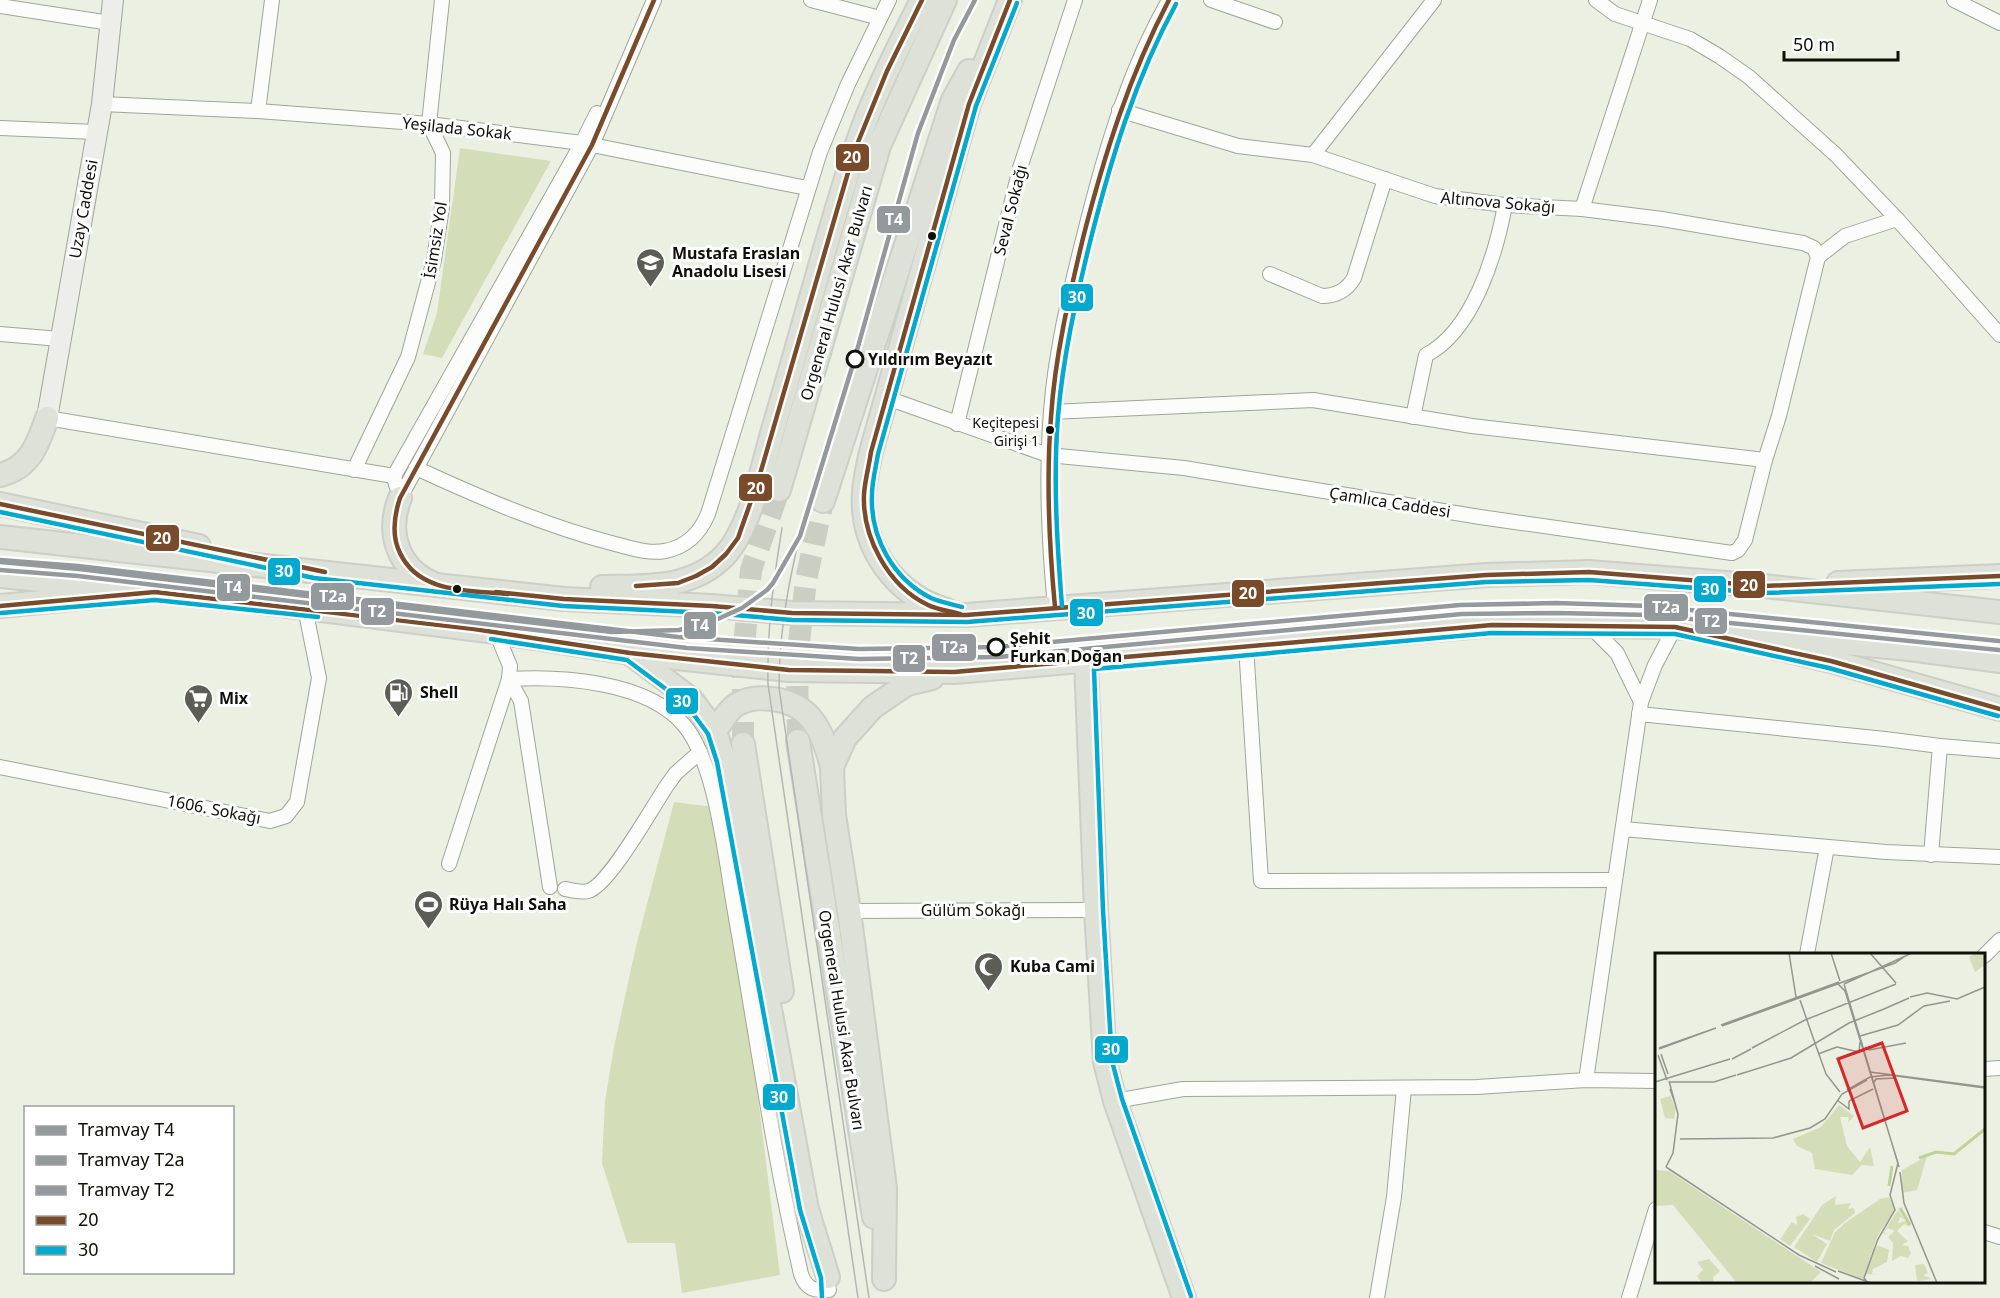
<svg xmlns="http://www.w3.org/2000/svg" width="2000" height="1298" font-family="'Noto Sans',sans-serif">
  <rect width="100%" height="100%" fill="#ecf0e3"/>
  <g fill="#d3deb9">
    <polygon points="460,148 551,161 442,358 423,354 437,313"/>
    <polygon points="674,802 722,808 780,1275 682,1293 675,1243 627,1243 602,1163 605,1101 614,1047 637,942"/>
  </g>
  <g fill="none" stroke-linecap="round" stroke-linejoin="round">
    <g stroke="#cbcec2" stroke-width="22" stroke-dasharray="22 11" stroke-linecap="butt">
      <polyline points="798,741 797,660 806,580 823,501"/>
      <polyline points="743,744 743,657 751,570 779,490"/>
    </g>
    <defs>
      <g id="minor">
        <polyline points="811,0 880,18"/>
        <polyline points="1211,0 1275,22"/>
        <polyline points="1596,0 1615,14 1690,39 1719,56 1749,77 1836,155 1897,219 2000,335"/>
        <polyline points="1954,0 2000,23"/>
        <polyline points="0,6 110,23"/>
        <polyline points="102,104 258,111 429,124 582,143 807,188"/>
        <polyline points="258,111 272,0"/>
        <polyline points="0,128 96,132"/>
        <polyline points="1313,155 1434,0"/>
        <polyline points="1582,209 1650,0"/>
        <polyline points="1818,257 1845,236 1897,219"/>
        <path d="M1270 274 1322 296C1337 296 1347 290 1354 278L1385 179"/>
        <polyline points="0,334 60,339"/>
        <polyline points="887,398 1048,455 1184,468 1480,517 1732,553 1738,550 1745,540 1765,460 1779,416 1818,257 1814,248 1803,243 1662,219 1582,209 1505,205 1435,196 1313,155 1238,146 1119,110"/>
        <polyline points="1051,412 1313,400 1472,426 1765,460"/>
        <path d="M1413 417 1426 355C1473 331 1496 254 1505 205"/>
        <polyline points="47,418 394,476 396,485"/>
        <polyline points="957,424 1020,168 1075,0"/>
        <path d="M416 468C481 498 546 526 615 544 631 548 648 554 665 551 686 547 700 533 708 514L820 152 848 84 889 0"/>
        <polyline points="354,470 408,357 434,260 442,207 443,153 429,124 442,0"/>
        <polyline points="394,476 582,143 597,113"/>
        <polyline points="400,498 592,145 654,0"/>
        <path d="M1055 607C1048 534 1045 462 1053 390 1060 329 1075 271 1090 212 1109 138 1131 67 1169 0"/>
        <polyline points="1590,626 1617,653 1641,702"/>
        <polyline points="496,632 510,666 509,679 521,701 550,887"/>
        <polyline points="1246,646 1261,881 1615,880"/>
        <polyline points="1639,714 1885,739 1940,746 1931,855"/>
        <polyline points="1940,746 2000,751"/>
        <polyline points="0,767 270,821 286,816 297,802 319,678 305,608"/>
        <polyline points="1623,829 1886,852 2000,857"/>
        <path d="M449 864 509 679C561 676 647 681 684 725 716 762 726 862 735 912 756 1032 773 1154 801 1274 806 1289 814 1291 829 1290"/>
        <path d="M565 889C572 890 582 893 588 891 609 886 654 804 668 784L676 773 700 752"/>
        <polyline points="849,911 1096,910"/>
        <polyline points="1807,954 1827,847"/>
        <polyline points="1984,956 2000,940"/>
        <polyline points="1984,1069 2000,1068"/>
        <polyline points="1586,1080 1641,702 1655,665 1675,627"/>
        <polyline points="1115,1101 1183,1089 1477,1087 1586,1080 1656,1081"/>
        <polyline points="1984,1232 2000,1237"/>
        <polyline points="1377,1298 1394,1197 1404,1088"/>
        <polyline points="1629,1298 1656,1209"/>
      </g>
      <polyline id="secondary" points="47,418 102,104 113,0"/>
      <g id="primary">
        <path d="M0 475C30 468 38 444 47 418"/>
        <polyline points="779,490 879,146 945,0"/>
        <path d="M400 498C386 533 398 568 432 583"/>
        <polyline points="823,501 953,100 969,71"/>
        <polyline points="0,504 199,546"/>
        <polyline points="0,537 564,599 712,606 792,613 966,615 1486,575 1589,572 1764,586 2000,612"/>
        <polyline points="0,576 249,601 496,632 630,653 789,670 954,672 1492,625 1675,627 1909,649 2000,661"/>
        <polyline points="1838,583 2000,576"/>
        <path d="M602 587C646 586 692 590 725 555 750 528 762 469 772 433 800 340 824 246 854 153 871 100 897 50 922 0"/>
        <polyline points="0,606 102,596"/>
        <path d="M947 610C896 596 860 547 864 492 865 479 868 465 871 452L969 104 1010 0"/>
        <polyline points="1776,648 1831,661 2000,709"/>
        <polyline points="631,654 691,699 715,731 724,760 807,1209 828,1277"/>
        <polyline points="1086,662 1096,910 1105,1062 1115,1101 1184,1298"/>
        <path d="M715 731C721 723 728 710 736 705 747 698 759 697 772 699 811 703 823 732 832 767"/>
        <polyline points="798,741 874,1217"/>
        <polyline points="743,744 782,991"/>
        <polyline points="884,1279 885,1188 849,911 834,815 832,767 845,738 873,707 907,684 932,678"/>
      </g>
    </defs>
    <use href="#minor" stroke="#a1a49a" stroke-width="16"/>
    <use href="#secondary" stroke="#a1a49a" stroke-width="22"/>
    <use href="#primary" stroke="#cccec8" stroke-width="26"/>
    <use href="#minor" stroke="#fcfdfb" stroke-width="14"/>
    <use href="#secondary" stroke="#edeee9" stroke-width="20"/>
    <use href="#primary" stroke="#dee1d7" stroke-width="22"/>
    <g stroke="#b5b5b3" stroke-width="1.5">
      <path d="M782 528C773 583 767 629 768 684L858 1298"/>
      <path d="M800 536C787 587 779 636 779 688L869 1298"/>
    </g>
    <defs>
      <g id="bus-1">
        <polyline points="0,504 325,572"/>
        <polyline points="636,586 678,583 696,576 712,567 726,554 738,538 758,481 854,152 887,71 922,0"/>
        <polyline points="496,592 564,599 712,606 792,613 966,615 1486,575 1589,572 1764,586 2000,576"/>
        <path d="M508 594C470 590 419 594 400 553 391 535 394 516 400 498L592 145 654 0"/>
        <polyline points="0,606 155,592 474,629 630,653 789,670 954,672 1492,625 1675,627 1831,661 2000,709"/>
        <path d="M1055 607C1049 544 1046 480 1051 417 1055 356 1069 297 1083 238 1104 156 1129 76 1169 0"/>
        <path d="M960 614C950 611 938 610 928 605 888 586 862 537 864 494 865 480 869 466 871 452L969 104 1010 0"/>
      </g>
      <g id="bus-2">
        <polyline points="0,512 314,578 563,606 711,613 792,620 967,622 1486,582 1589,580 1764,593 2000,584"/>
        <path d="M1062 606C1057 543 1053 479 1058 416 1063 357 1076 299 1090 242 1111 159 1135 79 1176 4"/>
        <path d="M962 607C952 604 940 602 931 598 893 579 870 537 872 495 872 481 876 467 878 454L976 106 1017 3"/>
        <polyline points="1,613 155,600 318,617"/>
        <polyline points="491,639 627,660 686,704 708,734 717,762 800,1210 821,1278 822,1298"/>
        <polyline points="1191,1296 1122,1099 1112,1061 1103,910 1094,669 1492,633 1675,634 1829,668 1998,716"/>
      </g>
    </defs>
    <use href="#bus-1" stroke="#fff" stroke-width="9"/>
    <use href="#bus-2" stroke="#fff" stroke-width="9"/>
    <use href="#bus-1" stroke="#7a4b2a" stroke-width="4.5"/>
    <use href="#bus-2" stroke="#00a9ce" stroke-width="4.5"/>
    <defs>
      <polyline id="tram-1" points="0,562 79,569 612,632 679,630 709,623 742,608 767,590 773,583 800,536 854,361 918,133 954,40 975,0"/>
      <polyline id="tram-2" points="0,560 78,566 678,637 859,649 997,647 1460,605 1556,603 1650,606 1999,641"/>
      <polyline id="tram-3" points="0,570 78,576 687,648 859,659 998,657 1462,614 1557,613 1651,615 1999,650"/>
    </defs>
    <use href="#tram-1" stroke="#fff" stroke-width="9"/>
    <use href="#tram-2" stroke="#fff" stroke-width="9"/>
    <use href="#tram-3" stroke="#fff" stroke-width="9"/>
    <use href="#tram-1" stroke="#94999b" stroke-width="4.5"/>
    <use href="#tram-2" stroke="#94999b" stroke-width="4.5"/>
    <use href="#tram-3" stroke="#94999b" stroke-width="4.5"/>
  </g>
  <defs>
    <symbol id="school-pin" viewBox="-11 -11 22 30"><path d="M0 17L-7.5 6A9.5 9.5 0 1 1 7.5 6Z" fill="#5c5e55" stroke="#fff"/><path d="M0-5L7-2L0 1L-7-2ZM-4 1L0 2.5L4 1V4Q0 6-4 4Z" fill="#fff"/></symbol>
    <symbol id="fuel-pin" viewBox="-11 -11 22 30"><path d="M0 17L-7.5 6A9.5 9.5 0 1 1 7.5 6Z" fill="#5c5e55" stroke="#fff"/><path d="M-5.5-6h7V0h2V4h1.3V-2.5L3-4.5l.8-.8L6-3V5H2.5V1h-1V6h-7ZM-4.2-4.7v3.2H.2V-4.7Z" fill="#fff"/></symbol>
    <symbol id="supermarket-pin" viewBox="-11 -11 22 30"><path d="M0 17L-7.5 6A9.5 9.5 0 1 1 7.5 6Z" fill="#5c5e55" stroke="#fff"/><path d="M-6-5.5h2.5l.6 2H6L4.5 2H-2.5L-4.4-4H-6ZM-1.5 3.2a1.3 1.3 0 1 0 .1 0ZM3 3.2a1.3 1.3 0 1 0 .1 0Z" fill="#fff"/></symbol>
    <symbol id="stadium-pin" viewBox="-11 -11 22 30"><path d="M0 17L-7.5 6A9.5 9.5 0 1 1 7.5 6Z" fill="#5c5e55" stroke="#fff"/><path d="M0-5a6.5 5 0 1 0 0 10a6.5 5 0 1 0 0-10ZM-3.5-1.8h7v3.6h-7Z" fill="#fff"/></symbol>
    <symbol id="mosque-pin" viewBox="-11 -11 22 30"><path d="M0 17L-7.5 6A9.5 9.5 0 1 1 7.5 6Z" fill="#5c5e55" stroke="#fff"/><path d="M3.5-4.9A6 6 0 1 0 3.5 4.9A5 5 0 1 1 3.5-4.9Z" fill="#fff"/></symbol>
  </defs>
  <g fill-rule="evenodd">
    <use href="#school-pin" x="634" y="246" width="33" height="45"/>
    <use href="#fuel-pin" x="382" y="676" width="33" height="45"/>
    <use href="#supermarket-pin" x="182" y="682" width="33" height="45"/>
    <use href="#stadium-pin" x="412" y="888" width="33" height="45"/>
    <use href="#mosque-pin" x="972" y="950" width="33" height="45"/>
  </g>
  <g fill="#0e1009" stroke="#fff" stroke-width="2">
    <circle cx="932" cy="236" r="5"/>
    <circle cx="1050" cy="430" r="5"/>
    <circle cx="457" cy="589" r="5"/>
  </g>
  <g fill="#fff" stroke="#0e1009" stroke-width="3">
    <circle cx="855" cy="359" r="8"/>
    <circle cx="996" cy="647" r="8"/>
  </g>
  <g text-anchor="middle" stroke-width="6" stroke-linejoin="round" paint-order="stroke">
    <g font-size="14" fill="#0e1009" stroke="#fff" text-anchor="end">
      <text x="1039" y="428">Keçitepesi<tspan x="1039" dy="18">Girişi 1</tspan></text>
    </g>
    <g font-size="16" fill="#0e1009" stroke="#fff">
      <text transform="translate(457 128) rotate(6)" y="6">Yeşilada Sokak</text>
      <text transform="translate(1498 202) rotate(5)" y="6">Altınova Sokağı</text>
      <text transform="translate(83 209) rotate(-80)" y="6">Uzay Caddesi</text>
      <text transform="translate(1010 210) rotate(-76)" y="6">Seval Sokağı</text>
      <text transform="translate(435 240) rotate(-81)" y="6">İsimsiz Yol</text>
      <text transform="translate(836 293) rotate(-74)" y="6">Orgeneral Hulusi Akar Bulvarı</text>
      <text transform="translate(1390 502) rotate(9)" y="6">Çamlıca Caddesi</text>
      <text transform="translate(214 809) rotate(11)" y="6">1606. Sokağı</text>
      <text x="973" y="916">Gülüm Sokağı</text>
      <text transform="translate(842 1020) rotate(81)" y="6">Orgeneral Hulusi Akar Bulvarı</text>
    </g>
    <g font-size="16" font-weight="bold" fill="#0e1009" stroke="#fff" text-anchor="start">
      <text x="672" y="259">Mustafa Eraslan<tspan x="672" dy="18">Anadolu Lisesi</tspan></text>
      <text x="420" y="698">Shell</text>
      <text x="219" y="704">Mix</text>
      <text x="449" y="910">Rüya Halı Saha</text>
      <text x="1010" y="972">Kuba Cami</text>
    </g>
    <g font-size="16" font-weight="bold" fill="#0e1009" stroke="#fff" text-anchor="start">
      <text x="868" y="365">Yıldırım Beyazıt</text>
      <text x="1010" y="644">Şehit<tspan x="1010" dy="18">Furkan Doğan</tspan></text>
    </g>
  </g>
  <g transform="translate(1655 953)">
    <rect width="330" height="330" fill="#ecf0e3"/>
    <path d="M320 0H330V16L328 13 320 19 314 4ZM15 143 21 155 19 166 10 165 5 146ZM184 152 199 163 193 170 194 164H185L192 193 205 209 215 194 217 203 219 213 207 212 197 222 160 216 157 200 142 193 138 186 166 174ZM272 203 262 237 247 240V217ZM0 217 14 218 166 319 155 330H82L18 252 0 253ZM181 243 180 252 196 250 193 256 199 255 200 260 179 277 175 288 157 281 172 291 162 309 139 294 167 252ZM234 244 240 257 223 282 211 318 222 292 234 297 232 309 218 316 217 321 225 322 212 321 207 326 166 310 180 279 190 270 225 246ZM243 257 250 267 245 264 243 270 251 268 255 274 249 271 242 278 253 288 247 292 253 293 256 300 253 305 246 303 237 308 238 290 233 284 239 278 233 275 229 279 233 282 228 280ZM148 261 155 266 135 293 125 286 137 269 142 272 141 264ZM54 306 65 318 58 324 59 330H47L42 323 48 317 42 309ZM269 311 273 320 268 322 277 326 262 328 260 312Z" fill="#d3deb9"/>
    <path fill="none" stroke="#c1d297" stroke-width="3" d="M264 205 281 199 299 201 330 176M234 233 237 213M245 255 255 272"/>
    <path fill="none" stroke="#93968c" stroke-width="1.5" d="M134 0 141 44M176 0 185 28M215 0 241 30M182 30 190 38 243 210 235 242 240 257 223 286 209 325 213 330M189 31 244 214M189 31 257 0M255 44 272 40 302 46 330 34M145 47 161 93M229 56 254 45M66 72 184 29M67 73 240 10 255 0M205 83 243 72 269 53 295 48M161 93 171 121 185 139M182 94 204 99 205 89M210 94 214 97 251 90M4 95 61 75M97 95 150 67 241 31M4 96 61 75M6 101 13 121M163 101 182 94M3 102 12 127M77 106 96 96M215 119 330 134M82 122 136 105 194 70 229 56M0 129 75 106M15 129H59L81 122M218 131 221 126 240 125M15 136 21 153M192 137 215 124 234 122 330 135M182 147 194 156V148M194 148 218 136M25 186 118 185 155 175 170 166 187 141 212 127M11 214 144 302 181 319M11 214 18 200 23 161 14 128M245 219 249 250 282 330M160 313 184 326M183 318 216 330"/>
    <path fill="#d62828" fill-opacity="0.15" stroke="#d62828" stroke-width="3" d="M227 90 252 158 208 175 183 106Z"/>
    <rect width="330" height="330" fill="none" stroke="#0e1009" stroke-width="3"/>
  </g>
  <g stroke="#fff" stroke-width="2">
    <rect x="835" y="143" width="35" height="29" rx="6" fill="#7a4b2a"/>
    <rect x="876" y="205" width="35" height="29" rx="6" fill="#94999b"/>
    <rect x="1060" y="283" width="34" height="29" rx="6" fill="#00a9ce"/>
    <rect x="738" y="473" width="35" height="29" rx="6" fill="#7a4b2a"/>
    <rect x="145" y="524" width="35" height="28" rx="6" fill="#7a4b2a"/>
    <rect x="267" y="557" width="34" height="29" rx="6" fill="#00a9ce"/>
    <rect x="1732" y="570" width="34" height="29" rx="6" fill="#7a4b2a"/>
    <rect x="216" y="573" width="35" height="29" rx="6" fill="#94999b"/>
    <rect x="1693" y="575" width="34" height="28" rx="6" fill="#00a9ce"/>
    <rect x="1231" y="579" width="34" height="29" rx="6" fill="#7a4b2a"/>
    <rect x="310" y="582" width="45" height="29" rx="6" fill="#94999b"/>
    <rect x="1643" y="593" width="46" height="29" rx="6" fill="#94999b"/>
    <rect x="360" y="597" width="35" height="29" rx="6" fill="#94999b"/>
    <rect x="1069" y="598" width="35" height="29" rx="6" fill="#00a9ce"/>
    <rect x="1694" y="607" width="34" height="28" rx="6" fill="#94999b"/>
    <rect x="683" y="611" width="34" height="29" rx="6" fill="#94999b"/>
    <rect x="931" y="633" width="46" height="29" rx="6" fill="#94999b"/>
    <rect x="892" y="644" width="34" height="29" rx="6" fill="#94999b"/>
    <rect x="665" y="687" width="34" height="28" rx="6" fill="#00a9ce"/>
    <rect x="1094" y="1035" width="35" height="29" rx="6" fill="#00a9ce"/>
    <rect x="762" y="1083" width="34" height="28" rx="6" fill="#00a9ce"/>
  </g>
  <g font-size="16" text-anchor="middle" font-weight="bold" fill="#fff">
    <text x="852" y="163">20</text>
    <text x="894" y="225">T4</text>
    <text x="1077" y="303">30</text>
    <text x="756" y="494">20</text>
    <text x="162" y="544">20</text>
    <text x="284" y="577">30</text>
    <text x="1749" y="591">20</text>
    <text x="233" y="593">T4</text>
    <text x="1710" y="595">30</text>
    <text x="1248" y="599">20</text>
    <text x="333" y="602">T2a</text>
    <text x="1666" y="613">T2a</text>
    <text x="377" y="617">T2</text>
    <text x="1086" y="619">30</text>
    <text x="1711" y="627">T2</text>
    <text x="700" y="631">T4</text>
    <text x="954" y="653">T2a</text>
    <text x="909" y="664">T2</text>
    <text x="682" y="707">30</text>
    <text x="1111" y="1055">30</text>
    <text x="779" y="1103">30</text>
  </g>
  <rect x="24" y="1106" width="210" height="168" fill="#ffffff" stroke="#9f9f9d" stroke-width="1.5"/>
  <rect x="36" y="1126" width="30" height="9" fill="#94999b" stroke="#9f9f9d" stroke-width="1.5"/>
  <text x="78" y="1136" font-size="18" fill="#0e1009">Tramvay T4</text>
  <rect x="36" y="1156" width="30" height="9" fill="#94999b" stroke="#9f9f9d" stroke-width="1.5"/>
  <text x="78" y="1166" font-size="18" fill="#0e1009">Tramvay T2a</text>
  <rect x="36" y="1186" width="30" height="9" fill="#94999b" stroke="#9f9f9d" stroke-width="1.5"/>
  <text x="78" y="1196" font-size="18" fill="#0e1009">Tramvay T2</text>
  <rect x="36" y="1216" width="30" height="9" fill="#7a4b2a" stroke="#9f9f9d" stroke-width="1.5"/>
  <text x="78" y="1226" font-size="18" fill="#0e1009">20</text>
  <rect x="36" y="1246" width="30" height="9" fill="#00a9ce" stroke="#9f9f9d" stroke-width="1.5"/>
  <text x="78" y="1256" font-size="18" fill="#0e1009">30</text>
  <path d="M1784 51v9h114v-9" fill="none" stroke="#0e1009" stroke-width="3"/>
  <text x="1793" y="51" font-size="18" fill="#0e1009" stroke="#ffffff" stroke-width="4.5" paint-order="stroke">50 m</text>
</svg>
